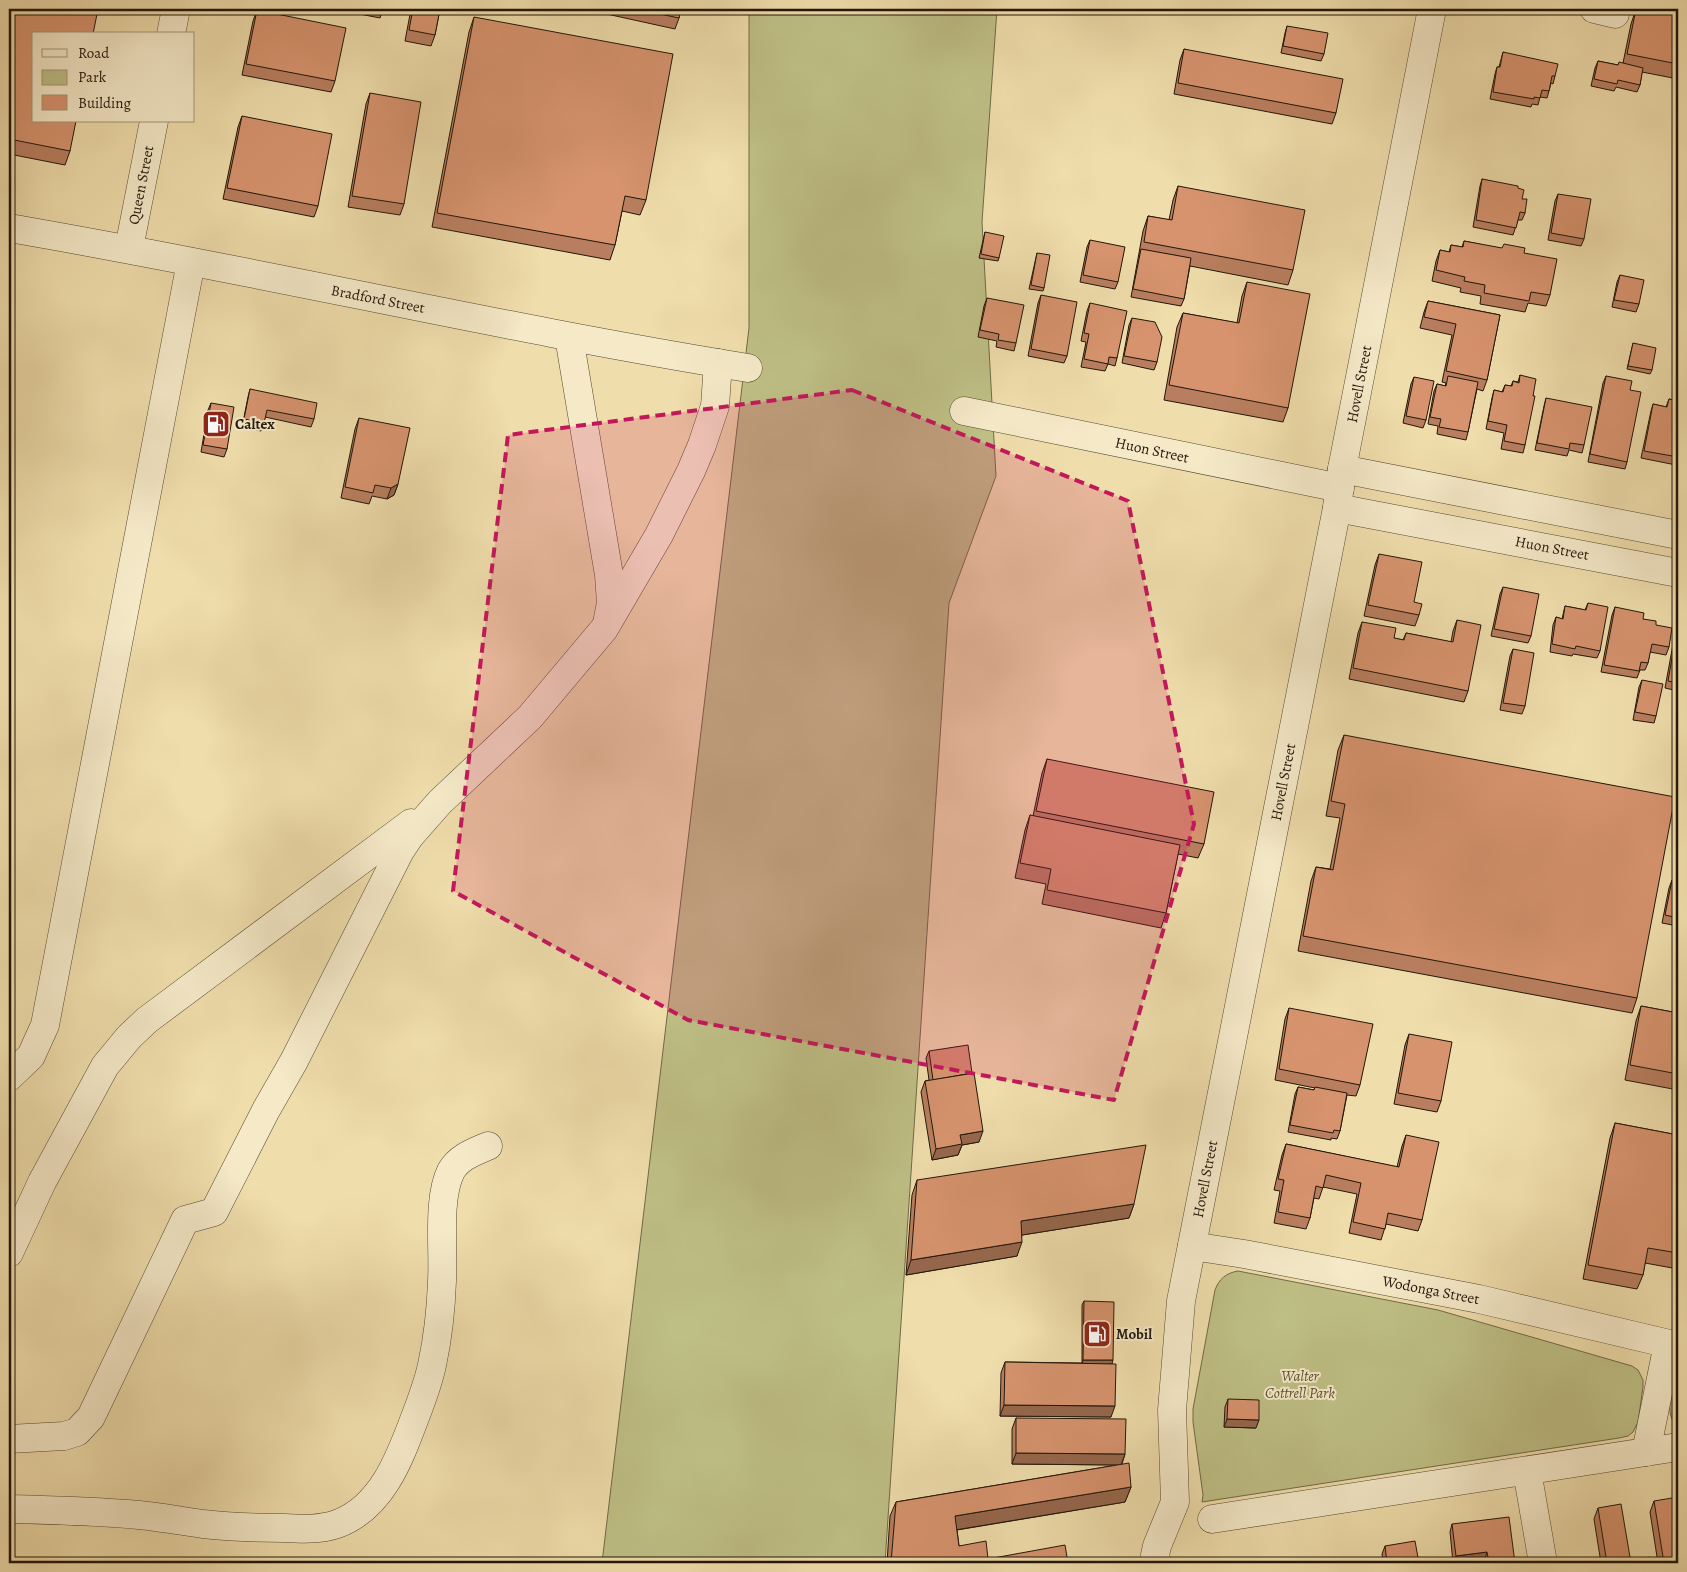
<svg xmlns="http://www.w3.org/2000/svg" width="1687" height="1572" font-family="Alegreya,serif">
  <rect width="100%" height="100%" fill="#efddab"/>
  <filter id="stains"><feTurbulence type="fractalNoise" baseFrequency=".004" numOctaves="4"/><feColorMatrix values="0 0 0 0 .2 0 0 0 0 .09 0 0 0 0 .02 0 0 0 .5 -.17"/></filter>
  <radialGradient id="worn" r=".72"><stop offset=".6" stop-color="#630" stop-opacity="0"/><stop offset="1" stop-color="#630" stop-opacity=".3"/></radialGradient>
  <g fill="#bebf85" stroke="#706a47">
    <polygon points="749,9 997,9 982,222 996,476 949,603 885,1563 602,1563 749,328"/>
    <path d="M1238 1271 1438 1310 1632 1366 1638 1370 1643 1380V1387L1638 1422 1633 1432 1628 1436 1619 1438 1202 1502 1203 1495 1193 1422V1409L1215 1290C1219 1279 1226 1273 1238 1271Z"/>
    <path d="M1678 1385V1427C1666 1417 1668 1397 1678 1385Z"/>
  </g>
  <g fill="none" stroke-linecap="round" stroke-linejoin="round">
    <defs>
      <g id="minor">
        <polyline points="1594,9 1615,14"/>
        <polyline points="171,34 176,9"/>
        <path d="M9 228C256 270 500 328 748 368"/>
        <polyline points="129,248 154,121"/>
        <polyline points="569,337 609,575 611,603 608,618"/>
        <polyline points="964,411 1340,488"/>
        <polyline points="1342,469 1678,535"/>
        <polyline points="1337,508 1678,573"/>
        <polyline points="9,1077 31,1056 45,1025 191,262"/>
        <polyline points="1192,1246 1244,1254 1479,1299 1678,1346"/>
        <polyline points="9,1253 42,1182 105,1066 129,1037 147,1020 411,823"/>
        <polyline points="9,1439 64,1436 77,1432 91,1417 185,1220 214,1212 266,1110 294,1061 400,851 410,836 440,802 530,717 604,629 659,535 691,471 702,445 715,406 718,363"/>
        <polyline points="1646,1452 1668,1344"/>
        <polyline points="1527,1471 1543,1563"/>
        <path d="M9 1509C52 1510 95 1511 139 1515 160 1517 182 1521 203 1524 230 1527 257 1528 284 1528 301 1529 320 1530 337 1524 381 1508 399 1460 414 1420 421 1402 428 1384 432 1365 438 1337 441 1310 442 1281 444 1250 437 1199 451 1171 459 1157 474 1152 488 1146"/>
        <polyline points="1212,1519 1678,1447"/>
        <polyline points="1157,1563 1155,1555 1157,1546 1175,1502 1172,1410 1181,1301 1337,508 1342,469 1432,9"/>
      </g>
    </defs>
    <use href="#minor" stroke="#554832" stroke-width="29"/>
    <use href="#minor" stroke="#f5e9c8" stroke-width="28"/>
  </g>
  <g fill="#b87e5f" stroke="#221609">
    <polygon points="9,9 70,151 65,165 9,154"/>
    <polygon points="334,9 383,9 380,18"/>
    <polygon points="411,9 440,9 435,35 431,46 405,41"/>
    <polygon points="593,9 681,9 679,18 675,29 593,11"/>
    <polygon points="1636,9 1645,11 1645,9 1678,9 1678,79 1642,72 1640,85 1637,92 1616,87 1614,91 1591,86 1595,68 1598,61 1618,65 1623,63 1631,24"/>
    <polygon points="257,10 335,81 331,92 242,75 253,21"/>
    <polygon points="474,17 646,200 640,215 622,211 615,245 610,260 432,227 469,32"/>
    <polygon points="1287,26 1324,54 1321,61 1281,53 1285,33"/>
    <polygon points="1184,49 1336,113 1332,124 1174,94 1180,60"/>
    <polygon points="1503,52 1555,76 1553,84 1551,83 1549,91 1547,98 1540,97 1538,105 1532,104 1531,107 1490,99 1495,74 1497,67 1499,67"/>
    <polygon points="370,93 404,204 400,215 348,207 366,104"/>
    <polygon points="242,116 318,206 314,217 223,199 238,127"/>
    <polygon points="1482,179 1518,188 1525,213 1522,220 1518,220 1513,235 1473,227 1480,186"/>
    <polygon points="1178,186 1293,270 1288,285 1190,266 1184,299 1181,306 1131,297 1143,231 1148,216 1169,220 1173,200"/>
    <polygon points="1558,194 1584,239 1581,246 1548,240 1555,201"/>
    <polygon points="985,232 999,258 998,261 979,258"/>
    <polygon points="1090,240 1118,282 1115,289 1080,282 1087,247"/>
    <polygon points="1464,241 1524,253 1550,295 1546,306 1528,303 1525,312 1480,304 1481,296 1460,292 1461,288 1432,281 1436,261 1440,250 1449,252 1451,245 1462,247"/>
    <polygon points="1037,253 1044,288 1043,291 1029,289"/>
    <polygon points="1620,275 1639,304 1636,312 1612,307 1617,282"/>
    <polygon points="1247,282 1288,408 1283,422 1164,400 1177,327 1183,313 1237,323 1242,296"/>
    <polygon points="1041,295 1067,356 1064,363 1028,356 1038,303"/>
    <polygon points="987,298 1016,343 1014,351 996,347 997,341 978,337 984,306"/>
    <polygon points="1428,301 1500,315 1487,380 1483,391 1477,389 1468,432 1466,440 1437,434 1438,426 1428,424 1434,391 1437,384 1445,386 1446,383 1442,382 1452,335 1420,328 1424,312"/>
    <polygon points="1090,303 1117,358 1115,366 1108,364 1105,371 1081,367 1086,342 1081,341 1087,311"/>
    <polygon points="1132,318 1157,362 1154,370 1122,363 1129,325"/>
    <polygon points="1633,343 1652,370 1650,374 1627,369"/>
    <polygon points="1520,375 1525,445 1523,453 1501,449 1504,433 1486,429 1492,398 1494,390 1502,392 1505,385 1511,386 1513,381 1518,382"/>
    <polygon points="1606,376 1630,390 1627,462 1625,469 1588,462 1603,383"/>
    <polygon points="1414,377 1426,420 1423,428 1403,423 1411,384"/>
    <polygon points="250,389 314,419 311,427 265,417 261,431 242,427 248,397"/>
    <polygon points="1546,398 1584,445 1582,453 1569,450 1567,456 1535,450 1544,406"/>
    <polygon points="1669,399 1678,401 1678,460 1676,465 1641,458 1651,411 1653,404 1666,407"/>
    <polygon points="211,403 227,449 224,457 201,452 208,410"/>
    <polygon points="359,418 398,484 394,495 387,499 372,496 369,504 341,498 355,429"/>
    <polygon points="1379,554 1414,602 1419,615 1415,626 1364,616 1375,565"/>
    <polygon points="1503,587 1531,636 1528,643 1491,636 1500,594"/>
    <polygon points="1588,603 1600,651 1597,658 1573,654 1572,656 1550,652 1553,625 1556,617 1562,619 1565,606 1585,610"/>
    <polygon points="1615,607 1656,625 1669,647 1666,655 1650,652 1648,663 1645,670 1640,670 1637,678 1601,672 1612,615"/>
    <polygon points="1457,620 1468,691 1464,702 1349,679 1358,633 1362,622 1394,638 1403,640 1406,633 1451,642 1453,631"/>
    <polygon points="1678,622 1678,691 1665,688 1676,628"/>
    <polygon points="1513,649 1525,706 1522,714 1500,710 1510,656"/>
    <polygon points="1642,680 1656,716 1654,723 1633,720 1639,687"/>
    <polygon points="1344,735 1637,998 1632,1013 1298,951 1311,881 1316,867 1330,869 1340,818 1326,816 1338,750"/>
    <polygon points="1047,759 1204,844 1198,858 1178,854 1166,913 1161,928 1042,904 1046,884 1015,878 1025,830 1030,815 1033,816 1042,773"/>
    <polygon points="1672,880 1678,882 1678,926 1662,923 1669,888"/>
    <polygon points="1641,1006 1678,1013 1678,1090 1625,1080 1636,1021"/>
    <polygon points="1289,1008 1360,1085 1356,1096 1347,1095 1340,1131 1337,1139 1331,1138 1331,1140 1288,1132 1295,1094 1298,1087 1314,1090 1315,1088 1275,1080 1285,1019"/>
    <polygon points="1409,1034 1441,1101 1437,1112 1394,1104 1405,1045"/>
    <polygon points="929,1051 979,1142 962,1145 958,1155 932,1160 921,1092 925,1081 929,1080 926,1058"/>
    <polygon points="1615,1123 1678,1135 1678,1269 1645,1263 1643,1275 1637,1289 1583,1279 1610,1138"/>
    <polygon points="1406,1135 1422,1220 1418,1231 1386,1224 1381,1240 1349,1233 1357,1194 1323,1187 1319,1199 1314,1198 1310,1218 1306,1229 1274,1223 1280,1191 1274,1190 1282,1155 1286,1144 1397,1167 1402,1146"/>
    <polygon points="917,1180 1134,1204 1129,1218 1022,1235 1017,1256 906,1275 912,1195"/>
    <polygon points="1084,1301 1112,1364 1111,1417 1000,1416 1001,1373 1005,1362 1082,1363 1082,1305"/>
    <polygon points="1228,1399 1256,1428 1224,1427 1225,1407"/>
    <polygon points="1016,1418 1125,1454 1122,1464 1131,1487 1125,1502 957,1530 959,1546 988,1559 1068,1563 887,1563 890,1516 896,1502 1117,1465 1012,1464 1012,1429"/>
    <polygon points="1654,1501 1678,1563 1658,1563 1650,1512"/>
    <polygon points="1598,1508 1631,1563 1601,1563 1594,1519"/>
    <polygon points="1452,1524 1515,1563 1485,1563 1485,1559 1453,1563 1450,1532"/>
    <polygon points="1385,1546 1419,1563 1383,1563 1382,1554"/>
  </g>
  <g fill="#96674d" stroke="#221609">
    <polygon points="398,484 394,495 387,499 391,488"/>
    <polygon points="983,1131 979,1142 962,1145 958,1155 932,1160 936,1149 960,1135"/>
    <polygon points="1134,1204 1129,1218 1016,1236 1021,1221"/>
    <polygon points="1022,1242 1017,1256 906,1275 911,1260"/>
    <polygon points="1083,1360 1113,1360 1112,1364 1082,1364"/>
    <polygon points="1004,1405 1115,1406 1111,1417 1000,1416"/>
    <polygon points="1227,1419 1259,1420 1256,1428 1224,1427"/>
    <polygon points="1016,1453 1125,1454 1121,1465 1012,1464"/>
    <polygon points="1131,1487 1125,1502 949,1531 955,1516"/>
    <polygon points="1487,1552 1485,1559 1453,1563 1456,1556"/>
  </g>
  <g fill="#d6936e" stroke="#221609">
    <polygon points="9,9 98,9 93,34 34,34 34,121 76,121 70,151 9,139"/>
    <polygon points="413,9 440,9 435,35 409,30"/>
    <polygon points="636,9 681,9 679,18"/>
    <polygon points="1636,9 1647,12 1648,9 1678,9 1678,64 1627,54"/>
    <polygon points="257,10 346,28 335,81 246,64"/>
    <polygon points="474,17 673,54 646,200 625,196 615,245 437,213"/>
    <polygon points="1287,26 1328,33 1324,54 1283,46"/>
    <polygon points="1184,49 1343,79 1336,113 1178,83"/>
    <polygon points="1503,52 1558,64 1555,76 1552,76 1549,91 1542,90 1540,98 1534,97 1534,99 1493,92 1497,67 1500,67"/>
    <polygon points="1598,61 1618,65 1619,62 1643,68 1640,85 1618,80 1617,84 1594,79"/>
    <polygon points="370,93 421,102 404,204 352,196"/>
    <polygon points="242,116 332,134 318,206 227,188"/>
    <polygon points="1482,179 1518,186 1518,188 1524,190 1522,199 1527,199 1525,213 1520,212 1516,228 1476,220"/>
    <polygon points="1178,186 1305,210 1293,270 1144,242 1148,216 1172,220"/>
    <polygon points="1558,194 1591,199 1584,239 1551,233"/>
    <polygon points="985,232 1004,236 999,258 981,254"/>
    <polygon points="1090,240 1125,247 1118,282 1083,275"/>
    <polygon points="1464,241 1502,248 1504,244 1525,248 1524,253 1557,259 1550,295 1531,292 1529,301 1484,293 1485,285 1464,281 1465,277 1436,270 1440,250 1450,252 1451,245 1463,247"/>
    <polygon points="1141,249 1191,258 1184,299 1133,289"/>
    <polygon points="1037,253 1050,255 1044,288 1031,285"/>
    <polygon points="1620,275 1644,280 1639,304 1614,300"/>
    <polygon points="1247,282 1310,294 1288,408 1169,385 1183,313 1239,323"/>
    <polygon points="1041,295 1077,302 1067,356 1031,349"/>
    <polygon points="987,298 1024,305 1016,343 998,340 999,334 980,330"/>
    <polygon points="1428,301 1500,315 1487,380 1446,371 1456,324 1424,317"/>
    <polygon points="1090,303 1127,311 1117,358 1109,357 1108,364 1084,359 1089,334 1084,333"/>
    <polygon points="1132,318 1155,322 1162,337 1157,362 1124,356"/>
    <polygon points="1633,343 1656,348 1652,370 1628,366"/>
    <polygon points="1520,375 1536,379 1533,396 1535,396 1525,445 1504,441 1507,425 1488,421 1494,390 1503,392 1505,385 1512,386 1513,381 1519,383"/>
    <polygon points="1448,376 1478,382 1468,432 1439,427 1441,419 1430,417 1437,384 1446,386"/>
    <polygon points="1606,376 1632,381 1630,390 1641,392 1627,462 1590,454"/>
    <polygon points="1414,377 1434,381 1426,420 1406,416"/>
    <polygon points="250,389 317,403 314,419 267,410 264,423 244,419"/>
    <polygon points="1546,398 1592,407 1584,445 1570,443 1569,449 1537,443"/>
    <polygon points="1669,399 1678,401 1678,457 1644,451 1653,404 1667,407"/>
    <polygon points="211,403 234,407 227,449 203,445"/>
    <polygon points="359,418 410,428 398,484 391,488 375,485 373,493 345,487"/>
    <polygon points="1379,554 1422,562 1414,602 1422,604 1419,615 1368,605"/>
    <polygon points="1503,587 1539,594 1531,636 1494,629"/>
    <polygon points="1588,603 1608,607 1600,651 1576,646 1575,649 1552,644 1556,617 1563,619 1565,606 1586,610"/>
    <polygon points="1615,607 1644,613 1643,619 1656,621 1656,625 1672,628 1669,647 1652,644 1648,663 1641,662 1639,671 1604,665"/>
    <polygon points="1457,620 1481,625 1468,691 1353,668 1362,622 1396,628 1394,638 1404,640 1406,633 1453,642"/>
    <polygon points="1678,624 1678,683 1668,681"/>
    <polygon points="1513,649 1534,653 1525,706 1503,703"/>
    <polygon points="1642,680 1663,684 1656,716 1635,712"/>
    <polygon points="1344,735 1675,797 1637,998 1303,936 1316,867 1333,870 1345,804 1331,801"/>
    <polygon points="1047,759 1214,792 1204,844 1036,811"/>
    <polygon points="1030,815 1180,845 1166,913 1047,890 1051,869 1020,863"/>
    <polygon points="1672,880 1678,882 1678,918 1665,915"/>
    <polygon points="1641,1006 1678,1013 1678,1074 1630,1065"/>
    <polygon points="1289,1008 1373,1024 1360,1085 1279,1069"/>
    <polygon points="1409,1034 1452,1042 1441,1101 1398,1093"/>
    <polygon points="968,1045 972,1073 933,1080 929,1051"/>
    <polygon points="974,1073 983,1131 960,1135 962,1144 936,1149 925,1081"/>
    <polygon points="1298,1087 1314,1090 1315,1087 1347,1093 1340,1131 1334,1130 1333,1133 1290,1125"/>
    <polygon points="1615,1123 1678,1135 1678,1253 1648,1248 1643,1275 1588,1265"/>
    <polygon points="1406,1135 1439,1142 1422,1220 1388,1213 1385,1229 1353,1222 1361,1183 1326,1175 1323,1188 1316,1186 1310,1218 1278,1212 1284,1180 1278,1179 1286,1144 1399,1167"/>
    <polygon points="1146,1145 1134,1204 1021,1221 1022,1242 911,1260 917,1180"/>
    <polygon points="1084,1301 1114,1302 1113,1360 1083,1360"/>
    <polygon points="1005,1362 1116,1364 1115,1406 1004,1405"/>
    <polygon points="1228,1399 1259,1400 1259,1420 1227,1419"/>
    <polygon points="1016,1418 1126,1419 1125,1454 1016,1453"/>
    <polygon points="1129,1463 1131,1487 955,1516 959,1546 986,1541 988,1559 1065,1545 1068,1563 891,1563 896,1502"/>
    <polygon points="1678,1497 1678,1563 1664,1563 1654,1501"/>
    <polygon points="1621,1504 1631,1563 1607,1563 1598,1508"/>
    <polygon points="1509,1517 1515,1563 1489,1563 1487,1552 1456,1556 1452,1524"/>
    <polygon points="1415,1541 1419,1563 1387,1563 1385,1546"/>
    <polygon points="1650,1557 1651,1563 1638,1563 1638,1560"/>
    <polygon points="1287,1560 1288,1563 1265,1563"/>
    <polygon points="1340,1560 1341,1563 1319,1563"/>
  </g>
  <path fill="#c2185b" fill-opacity="0.2" stroke="#c2185b" stroke-width="4" stroke-dasharray="10 6" stroke-linejoin="round" d="M852 390 1128 501 1194 824 1114 1100 688 1020 453 891 508 435Z"/>
  <defs>
    <symbol id="fuel-square" viewBox="-11 -11 22 22"><rect x="-9" y="-9" width="18" height="18" rx="4" fill="#8f2418" stroke="#f5e9c8"/><path d="M-5.5-6h7V0h2V4h1.3V-2.5L3-4.5l.8-.8L6-3V5H2.5V1h-1V6h-7ZM-4.2-4.7v3.2H.2V-4.7Z" fill="#fff"/></symbol>
  </defs>
  <g fill-rule="evenodd">
    <use href="#fuel-square" x="200" y="408" width="32" height="32"/>
    <use href="#fuel-square" x="1081" y="1318" width="32" height="32"/>
  </g>
  <g text-anchor="middle" stroke-width="4" stroke-linejoin="round" paint-order="stroke">
    <g font-size="15" fill="#221609" stroke="#f5e9c8">
      <text transform="translate(141 185) rotate(-79)" y="5">Queen Street</text>
      <text transform="translate(378 299) rotate(11)" y="5">Bradford Street</text>
      <text transform="translate(1359 384) rotate(-79)" y="5">Hovell Street</text>
      <text transform="translate(1152 450) rotate(12)" y="5">Huon Street</text>
      <text transform="translate(1552 548) rotate(11)" y="5">Huon Street</text>
      <text transform="translate(1283 782) rotate(-79)" y="5">Hovell Street</text>
      <text transform="translate(1205 1179) rotate(-79)" y="5">Hovell Street</text>
      <text transform="translate(1431 1290) rotate(11)" y="5">Wodonga Street</text>
    </g>
    <g font-size="15" font-weight="bold" fill="#221609" stroke="#f5e9c8" text-anchor="start">
      <text x="235" y="429">Caltex</text>
      <text x="1116" y="1339">Mobil</text>
    </g>
    <g font-size="15" font-style="italic" fill="#595134" stroke="#f5e9c8">
      <text x="1300" y="1381">Walter<tspan x="1300" dy="17">Cottrell Park</tspan></text>
    </g>
  </g>
  <rect width="1687" height="1572" fill="none" stroke="#efddab" stroke-width="30"/>
  <rect x="10" y="10" width="1667" height="1552" fill="none" stroke="#221609" stroke-width="2.5"/>
  <rect x="15" y="15" width="1657" height="1542" fill="none" stroke="#221609"/>
  <rect x="32" y="32" width="162" height="90" fill="#f5e9c8" stroke="#a1957c"/>
  <rect x="42" y="49" width="25" height="8" fill="#f5e9c8" stroke="#a1957c"/>
  <text x="78" y="58" font-size="15" fill="#221609">Road</text>
  <rect x="42" y="70" width="25" height="15" fill="#bebf85" stroke="#a1957c"/>
  <text x="78" y="82" font-size="15" fill="#221609">Park</text>
  <rect x="42" y="95" width="25" height="15" fill="#d6936e" stroke="#a1957c"/>
  <text x="78" y="108" font-size="15" fill="#221609">Building</text>
  <rect width="100%" height="100%" filter="url(#stains)"/>
  <rect width="100%" height="100%" fill="url(#worn)"/>
</svg>
